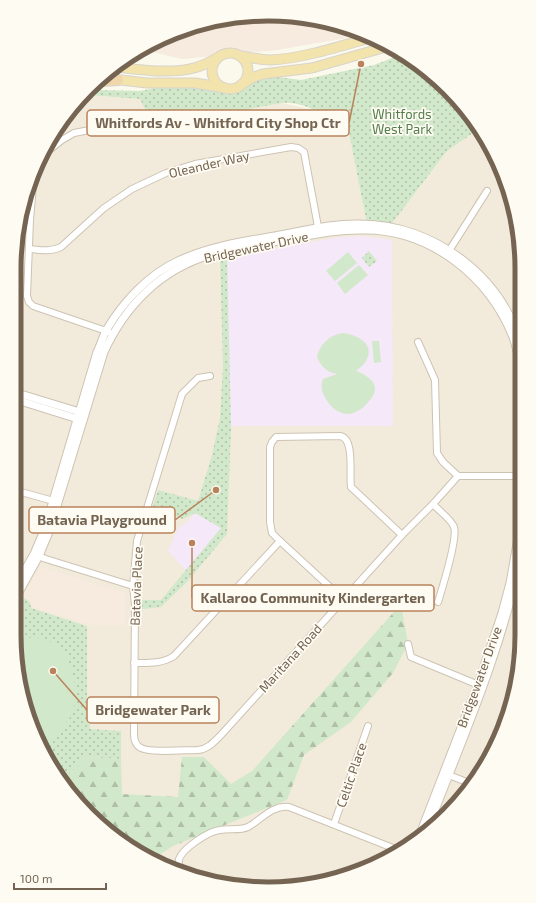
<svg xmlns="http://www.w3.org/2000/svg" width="536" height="903" font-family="'Exo 2',sans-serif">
  <defs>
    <pattern id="grass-dots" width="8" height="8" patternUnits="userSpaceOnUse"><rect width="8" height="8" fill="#d2e8cb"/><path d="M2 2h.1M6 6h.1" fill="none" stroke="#afc0a7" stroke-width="1.8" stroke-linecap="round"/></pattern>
    <pattern id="forest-firs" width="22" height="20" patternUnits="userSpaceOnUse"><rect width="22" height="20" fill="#d2e8cb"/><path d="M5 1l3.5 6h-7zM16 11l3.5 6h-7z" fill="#afc0a7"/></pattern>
  </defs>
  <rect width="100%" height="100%" fill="#fbf8ec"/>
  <polygon fill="#f2ebdb" points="88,95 141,99 150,119 159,130 178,122 282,103 314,110 349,133 367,224 390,226 447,151 479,129 488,141 509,187 521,251 521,652 508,717 479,776 423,836 350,875 268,889 187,876 127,846 66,789 27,716 14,635 15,251 28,186 57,127"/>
  <g fill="#f7eade">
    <polygon points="219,19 318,19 358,36 277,50 182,59 144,50"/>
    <polygon points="40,567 126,593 125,626 91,625 32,607 31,602 22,597"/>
  </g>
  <g fill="#f5e8f8">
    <polygon points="361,236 392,240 393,426 229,426 227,256 341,237"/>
    <polygon points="195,513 221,528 188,573 168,551 178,528 186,523"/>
  </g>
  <g fill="url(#grass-dots)">
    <path d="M403 54 409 57 459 100 479 129 447 151 390 226 367 224 349 133C329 119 307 101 282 103L178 122 159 131 150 119 140 99 88 95 94 90 140 91 179 83 203 85 229 93 242 90 252 82 271 76 301 80 374 65Z"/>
    <polygon points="369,251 377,261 369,267 362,258"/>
    <polygon points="220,254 227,256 231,428 227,534 187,582 161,607 135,610 135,600 161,600 221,528 195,513 183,519 152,509 158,490 198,501 212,455 220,418 223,366"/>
    <polygon points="25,598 30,603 31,608 87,626 87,706 90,710 90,729 121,731 121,759 86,757 62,782 27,716 14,635 14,617"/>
  </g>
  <polygon fill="url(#forest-firs)" points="401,604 408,644 393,673 351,722 304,755 287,800 173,846 153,859 127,846 66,789 62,782 86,757 121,759 122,794 178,797 182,757 204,757 231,784 252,771"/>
  <g fill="#d2e8cb">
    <polygon points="348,252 357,263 335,281 326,271"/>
    <polygon points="359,265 368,275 345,294 337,283"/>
    <path d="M343 333C355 334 375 343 367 359 365 364 360 368 356 371 364 374 376 380 375 390 375 393 372 398 369 401 356 418 338 419 326 399 322 392 320 387 323 379L337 374C327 372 321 367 317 357 320 344 329 335 343 333Z"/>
    <polygon points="372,341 379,341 381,362 374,363"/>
    <path d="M43 637C49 641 58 646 63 651 73 665 79 692 74 708 70 722 54 738 45 749L27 716 16 646 28 638Z"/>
  </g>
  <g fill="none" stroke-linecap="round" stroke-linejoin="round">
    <defs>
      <g id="minor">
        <polyline points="43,155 62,140 74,133 100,128"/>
        <polyline points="34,174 30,220 27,296 29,302 33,306 109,332"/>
        <path d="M30 249C40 250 51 252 61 247L104 208 132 189 166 173 195 164 291 147 298 148 304 152 319 232"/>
        <polyline points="447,254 487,191"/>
        <polyline points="418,342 435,380 437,453 443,462 458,476"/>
        <path d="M210 376 198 378 182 394 137 541 133 586 135 605 134 734C134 740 135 745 141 748 150 753 185 750 198 750 208 749 214 742 221 735L402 535 433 504 458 476H521"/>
        <polyline points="14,490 57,502"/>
        <path d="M433 504C438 510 452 520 454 527 458 538 442 589 438 602"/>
        <polyline points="280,541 343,599"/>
        <polyline points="35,555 46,559 133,586"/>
        <polyline points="408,644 411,657 481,686"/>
        <path d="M134 663C148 663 162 664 174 656L280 541 272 533 270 522V447L272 442 276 437 340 436C355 438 349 475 351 487L402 535"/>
        <polyline points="446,774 472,784"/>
        <polyline points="334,824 368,726"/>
        <path d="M183 874C180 869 178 864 179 859 183 848 209 831 220 830 229 828 239 831 248 827 262 819 272 805 289 807L398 850"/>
      </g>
      <g id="tertiary">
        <polyline points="14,392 83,413"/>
        <polyline points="14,399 81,420"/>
        <path d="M14 589 34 554 45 528 97 352C101 344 103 336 107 329 123 302 149 274 178 261 209 246 246 241 280 235 307 230 335 223 361 224 434 225 501 275 521 345"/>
        <path d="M14 601 39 556 49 532 104 352C125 306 160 270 210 255 232 249 255 246 278 241 307 236 335 229 365 230 431 230 489 277 513 337 517 348 519 361 521 372"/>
        <path d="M426 833C461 742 502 651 521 555"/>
        <polyline points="418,839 478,684 502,613 510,583 518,538 521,510"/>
      </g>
      <g id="primary">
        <circle cx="230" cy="71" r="18"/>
        <path d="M240 56C250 57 260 60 270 60 299 59 338 47 366 39"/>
        <path d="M116 67C140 70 171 74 194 68 202 66 210 62 217 58"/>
        <polyline points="112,79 147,83 195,83 225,88"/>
        <polyline points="242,84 254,77 263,74 312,68 386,47"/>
      </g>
      <polyline id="trunk" points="102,81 118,80"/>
    </defs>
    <use href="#minor" stroke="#cdc3b3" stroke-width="8"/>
    <use href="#tertiary" stroke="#cdc3b3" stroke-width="9"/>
    <use href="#primary" stroke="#d8d4ce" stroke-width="11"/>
    <use href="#trunk" stroke="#d8d4ce" stroke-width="12"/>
    <use href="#minor" stroke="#fff" stroke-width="6"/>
    <use href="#tertiary" stroke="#fff" stroke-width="7"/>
    <use href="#primary" stroke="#f2e4ac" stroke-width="9"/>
    <use href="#trunk" stroke="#f0d6ab" stroke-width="10"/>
  </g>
  <g text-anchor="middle" stroke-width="3.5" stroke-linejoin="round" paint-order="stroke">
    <g font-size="13" fill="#547e4d" stroke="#fefbf3">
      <text x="402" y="119">Whitfords<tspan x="402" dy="15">West Park</tspan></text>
    </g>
    <g font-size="13" fill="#746451" stroke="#fefbf3">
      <text transform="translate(209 164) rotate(-13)" y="5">Oleander Way</text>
      <text transform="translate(256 247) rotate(-12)" y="5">Bridgewater Drive</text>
      <text transform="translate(136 586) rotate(-88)" y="5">Batavia Place</text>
      <text transform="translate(290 658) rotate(-48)" y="5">Maritana Road</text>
      <text transform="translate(479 677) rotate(-70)" y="5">Bridgewater Drive</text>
      <text transform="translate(351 775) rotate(-71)" y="5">Celtic Place</text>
    </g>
  </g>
  <path d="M0 0H536V903H0ZM268 21H268A247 247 0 0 1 515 268V635A247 247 0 0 1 268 882H268A247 247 0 0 1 21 635V268A247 247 0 0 1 268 21Z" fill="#fefbf3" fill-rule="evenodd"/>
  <path fill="none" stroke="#746451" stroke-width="5" d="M268 21H268A247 247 0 0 1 515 268V635A247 247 0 0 1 268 882H268A247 247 0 0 1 21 635V268A247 247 0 0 1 268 21Z"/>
  <path fill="none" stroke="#b9825b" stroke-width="1.5" d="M361 64L349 123M216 490L175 520M192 543L192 598M53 671L87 710"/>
  <g fill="#b9825b" stroke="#fefbf3" stroke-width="1.5">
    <circle cx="361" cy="64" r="4"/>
    <circle cx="216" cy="490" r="4"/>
    <circle cx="192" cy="543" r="4"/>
    <circle cx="53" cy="671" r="4"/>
  </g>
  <g fill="#fefbf3" stroke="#b9825b" stroke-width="1.5">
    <rect x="87" y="110" width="262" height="26" rx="4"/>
    <rect x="29" y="507" width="146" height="26" rx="4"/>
    <rect x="192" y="585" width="242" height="26" rx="4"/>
    <rect x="87" y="697" width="132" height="26" rx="4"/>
  </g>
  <g font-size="14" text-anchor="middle" font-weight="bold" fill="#746451">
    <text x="218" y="128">Whitfords Av - Whitford City Shop Ctr</text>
    <text x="102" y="525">Batavia Playground</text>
    <text x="313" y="603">Kallaroo Community Kindergarten</text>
    <text x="153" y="715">Bridgewater Park</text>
  </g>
  <path d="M14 883v6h92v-6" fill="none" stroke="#746451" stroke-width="2"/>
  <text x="20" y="883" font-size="12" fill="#746451" stroke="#fefbf3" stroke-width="3" paint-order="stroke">100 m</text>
</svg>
